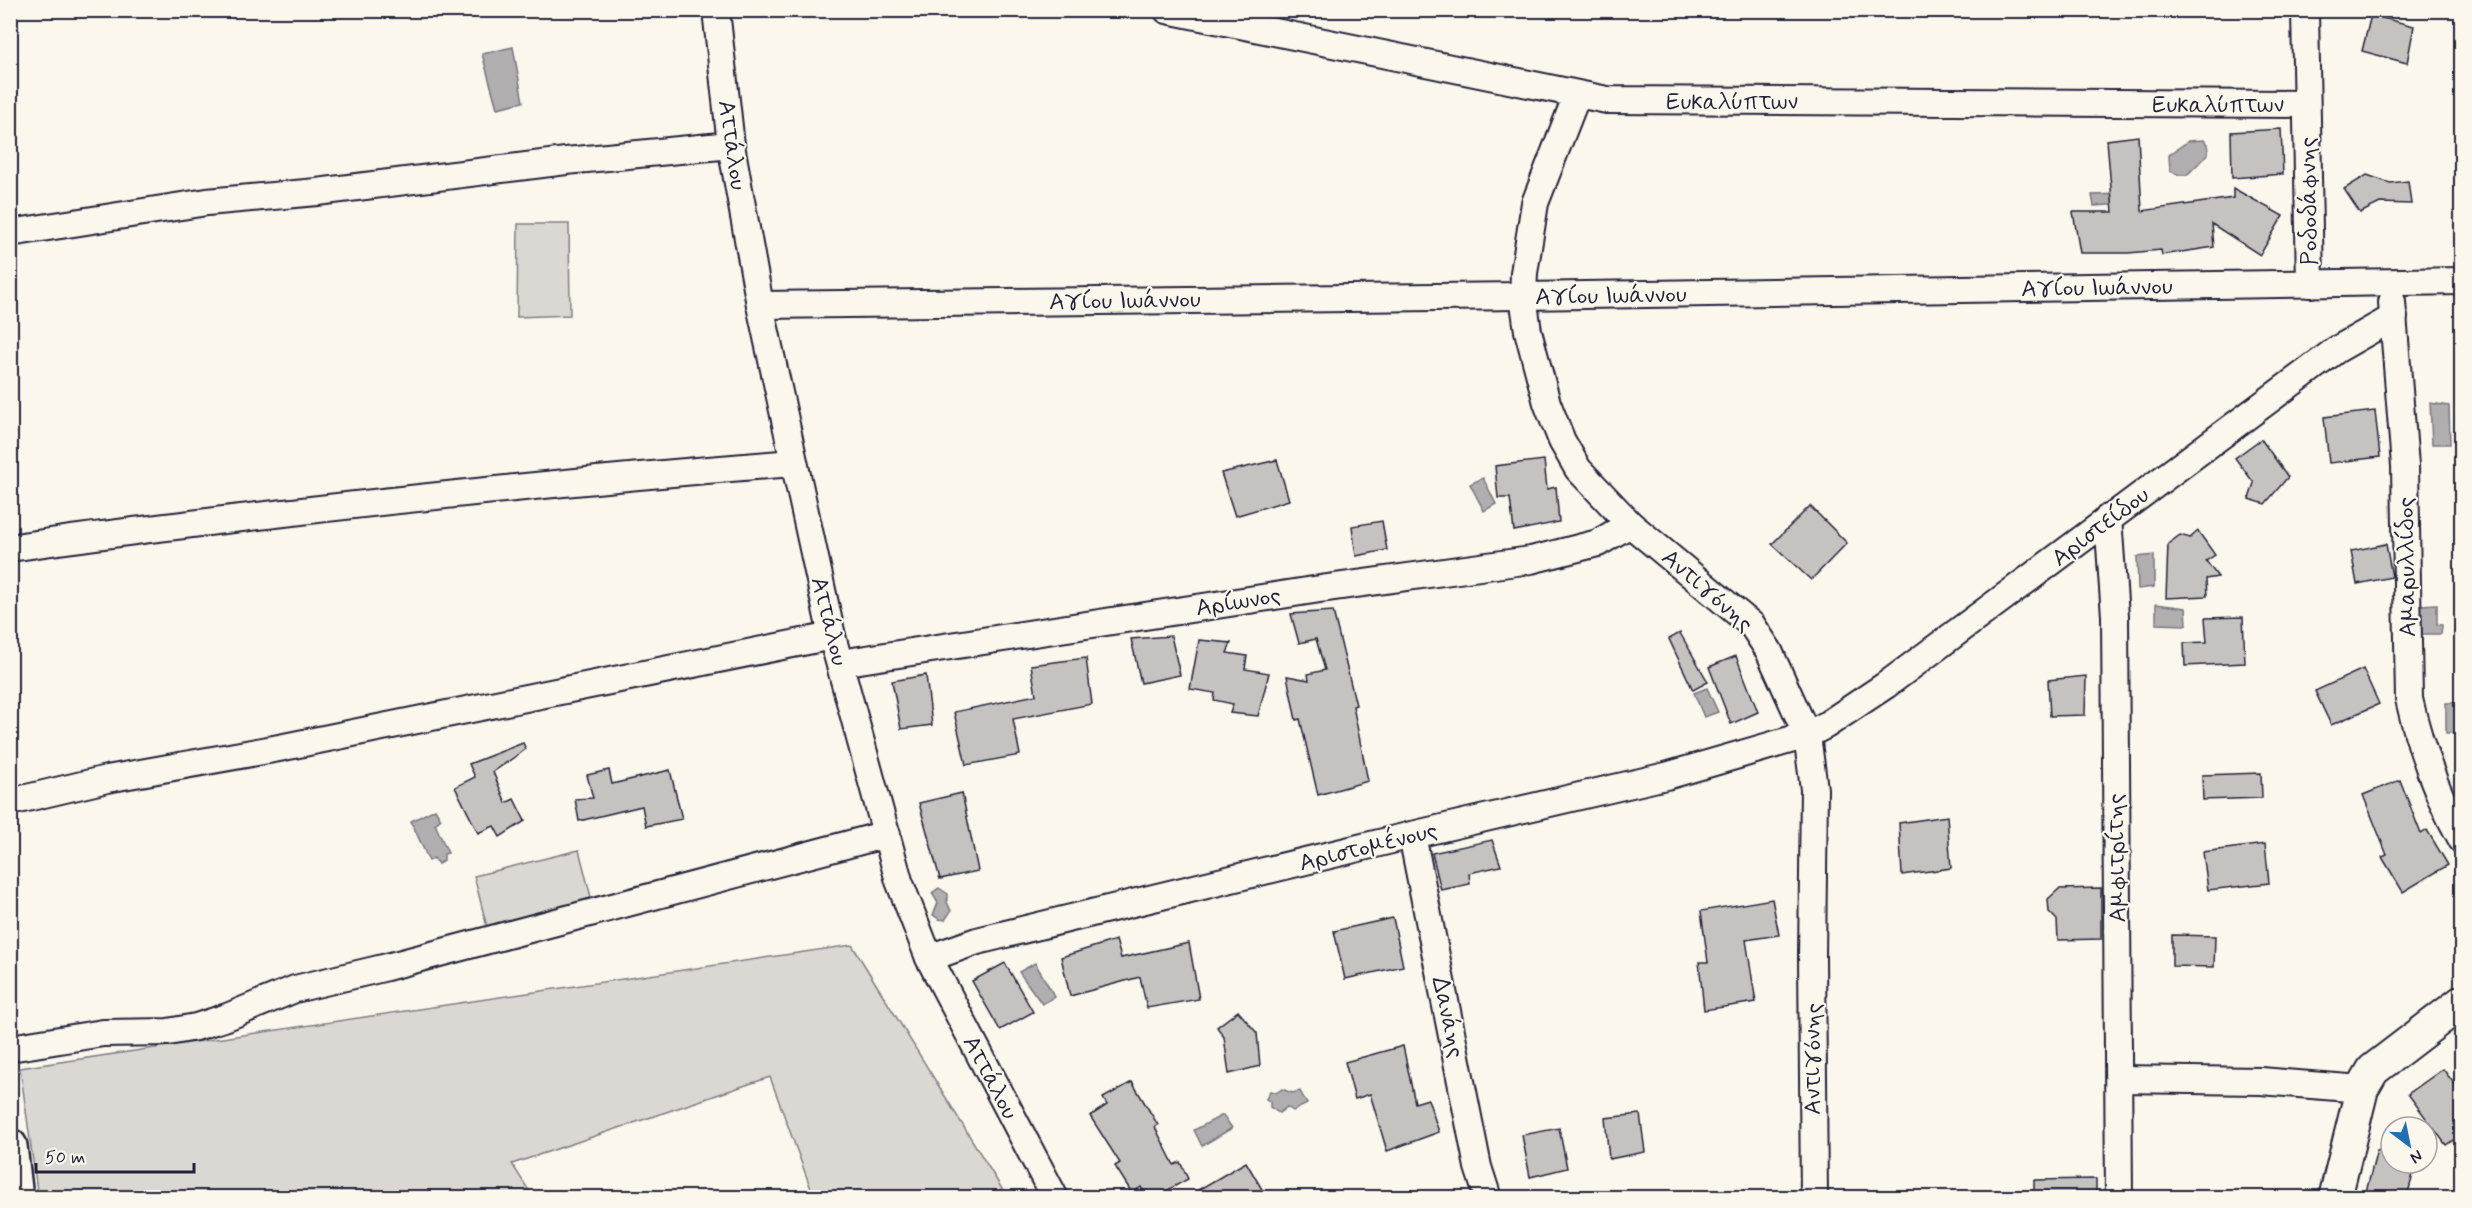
<svg xmlns="http://www.w3.org/2000/svg" width="2472" height="1208" font-family="Mynerve,sans-serif">
  <rect width="100%" height="100%" fill="#fbf7ec"/>
  <filter id="ink" filterUnits="userSpaceOnUse"><feTurbulence type="fractalNoise" baseFrequency=".0167" numOctaves="2"/><feDisplacementMap in="SourceGraphic" scale="12" xChannelSelector="R" yChannelSelector="G"/><feConvolveMatrix kernelMatrix="1 2 1 2 8 2 1 2 1" color-interpolation-filters="sRGB"/></filter>
  <g filter="url(#ink)">
    <g fill="#dbd8d3" stroke="#7e7d87" stroke-width="1.5">
      <polygon points="518,224 569,224 570,315 517,317"/>
      <polygon points="579,850 592,901 487,927 474,876"/>
      <polygon points="852,945 1007,1197 814,1197 770,1077 512,1164 533,1197 38,1197 20,1068"/>
    </g>
    <g fill="#b1aeb0" stroke="#787681" stroke-width="1.5">
      <polygon points="513,47 523,102 497,108 482,54"/>
      <polygon points="2204,140 2208,146 2208,154 2187,175 2179,175 2170,171 2169,155 2188,141"/>
      <polygon points="2125,194 2125,204 2094,206 2092,195"/>
      <polygon points="2430,403 2449,406 2450,444 2432,444"/>
      <polygon points="1483,478 1496,504 1484,511 1470,484"/>
      <polygon points="2154,555 2154,587 2138,589 2137,557"/>
      <polygon points="2156,604 2186,608 2187,625 2156,624"/>
      <polygon points="2437,604 2437,624 2442,625 2441,634 2421,634 2421,605"/>
      <polygon points="1707,688 1718,712 1704,717 1694,693"/>
      <rect x="2446" y="703" width="15" height="30"/>
      <polygon points="435,809 441,819 435,824 448,853 444,854 444,861 438,864 434,858 429,861 411,821"/>
      <polygon points="939,888 948,894 947,902 951,911 945,920 939,919 933,915 938,903 932,893"/>
      <polygon points="1035,963 1055,997 1042,1004 1019,972"/>
      <polygon points="1282,1089 1292,1093 1300,1091 1307,1104 1293,1111 1287,1107 1279,1113 1270,1107 1270,1102 1266,1099 1270,1091 1276,1093"/>
      <polygon points="1223,1115 1232,1128 1202,1146 1194,1130"/>
    </g>
    <g fill="#c6c2c0" stroke="#22223b" stroke-width="1.5">
      <polygon points="2371,15 2414,26 2407,63 2362,51"/>
      <polygon points="2281,129 2283,174 2232,178 2231,132"/>
      <polygon points="2138,136 2142,211 2233,198 2233,188 2283,216 2260,255 2212,224 2214,247 2162,255 2161,250 2128,253 2080,253 2073,212 2113,212 2107,140"/>
      <polygon points="2367,175 2390,183 2408,181 2411,204 2380,203 2360,213 2344,189"/>
      <polygon points="2375,411 2380,457 2329,463 2324,417"/>
      <polygon points="2261,439 2288,477 2265,504 2249,499 2254,483 2235,458"/>
      <polygon points="1277,460 1289,500 1235,516 1221,473"/>
      <polygon points="1544,460 1547,489 1556,487 1559,522 1514,531 1510,498 1498,498 1495,466"/>
      <polygon points="1810,506 1847,543 1811,580 1772,544"/>
      <polygon points="1382,521 1387,550 1356,556 1352,526"/>
      <polygon points="2198,531 2215,555 2206,561 2218,577 2206,579 2207,596 2166,598 2168,544 2180,535 2190,538"/>
      <polygon points="2386,544 2392,577 2357,584 2351,551"/>
      <polygon points="1333,611 1356,705 1353,706 1368,781 1318,795 1300,719 1296,720 1287,676 1309,680 1308,674 1325,670 1316,639 1299,643 1291,614"/>
      <polygon points="2243,617 2245,663 2185,666 2184,643 2207,642 2205,618"/>
      <polygon points="1680,633 1708,682 1693,690 1669,639"/>
      <polygon points="1171,636 1180,675 1141,683 1131,639"/>
      <polygon points="1199,640 1231,643 1227,653 1247,656 1245,669 1269,673 1258,716 1230,713 1233,704 1214,700 1215,693 1190,689"/>
      <polygon points="1736,656 1758,712 1731,724 1709,667"/>
      <polygon points="1086,658 1092,704 1013,719 1020,755 966,765 954,712 1036,695 1031,665"/>
      <polygon points="2363,669 2379,704 2331,725 2315,691"/>
      <polygon points="926,675 932,725 901,729 892,681"/>
      <polygon points="2086,676 2085,715 2050,716 2048,680"/>
      <polygon points="523,743 526,749 493,772 506,803 514,799 525,821 500,837 494,826 478,833 455,787 475,777 469,764"/>
      <polygon points="609,770 612,784 670,770 682,819 646,826 642,806 579,821 575,799 593,798 587,775"/>
      <polygon points="2261,773 2262,798 2203,800 2202,775"/>
      <polygon points="2400,780 2421,834 2427,830 2448,865 2403,892 2382,857 2387,855 2363,795"/>
      <polygon points="962,793 978,871 940,879 919,803"/>
      <polygon points="1947,816 1951,868 1902,875 1899,823"/>
      <polygon points="1492,840 1501,866 1469,873 1470,884 1441,890 1432,853"/>
      <polygon points="2265,844 2269,883 2208,890 2203,852"/>
      <polygon points="2101,888 2101,939 2058,940 2057,920 2049,912 2048,899 2059,889"/>
      <polygon points="1772,899 1779,935 1746,940 1756,1002 1704,1010 1699,962 1708,962 1701,911"/>
      <polygon points="1393,918 1403,966 1345,979 1334,931"/>
      <polygon points="2172,935 2215,936 2214,967 2172,966"/>
      <polygon points="1116,940 1121,958 1189,943 1199,999 1147,1008 1140,977 1070,996 1061,957"/>
      <polygon points="1005,963 1033,1012 1000,1030 972,981"/>
      <polygon points="1238,1011 1257,1033 1260,1066 1229,1074 1224,1037 1217,1027"/>
      <polygon points="1403,1046 1415,1103 1428,1099 1439,1132 1387,1151 1370,1094 1355,1099 1345,1062"/>
      <polygon points="2443,1069 2462,1094 2462,1134 2446,1145 2408,1094"/>
      <polygon points="1132,1082 1158,1125 1155,1127 1174,1165 1180,1162 1188,1179 1155,1197 1147,1197 1141,1187 1132,1193 1115,1166 1120,1163 1090,1116 1107,1105 1103,1098"/>
      <polygon points="1640,1114 1645,1152 1609,1159 1605,1118"/>
      <polygon points="1559,1128 1567,1168 1530,1177 1522,1135"/>
      <polygon points="2377,1150 2391,1154 2391,1163 2416,1163 2407,1197 2386,1197 2366,1192"/>
      <polygon points="1246,1162 1263,1191 1253,1197 1186,1197"/>
      <polygon points="2096,1179 2096,1197 2034,1197 2034,1180"/>
    </g>
    <g fill="none" stroke-linecap="round" stroke-linejoin="round">
      <defs>
        <g id="minor">
          <polyline points="716,10 731,145 760,305 832,636 899,881 929,958 1055,1198"/>
          <polyline points="1167,10 1607,100 2306,104"/>
          <polyline points="2305,10 2310,284"/>
          <polyline points="1577,95 1535,203 1524,273 1523,296 1528,331 1547,403 1562,441 1578,469 1630,524 1752,625 1769,651 1807,735 1814,789 1812,957 1814,1198"/>
          <polyline points="10,233 207,202 317,192 566,161 731,145"/>
          <path d="M2392 302 2405 466 2409 699C2420 747 2437 796 2462 840"/>
          <polyline points="760,305 1523,296 2462,281"/>
          <polyline points="2108,518 2115,616 2119,1198"/>
          <path d="M10 548C93 535 175 526 258 516 436 495 615 477 794 463"/>
          <polyline points="840,663 1320,589 1531,560 1598,543 1630,524"/>
          <polyline points="10,802 107,779 279,748 832,636"/>
          <polyline points="1412,835 1478,1167 1488,1198"/>
          <polyline points="929,958 977,941 1412,835 1666,776 1807,735 1826,725 1886,685 2336,350 2394,317"/>
          <polyline points="10,1048 103,1033 168,1032 196,1027 227,1017 295,989 383,968 887,834"/>
          <polyline points="2119,1079 2261,1081 2362,1089"/>
        </g>
        <polyline id="tertiary" points="2335,1198 2362,1089 2373,1070 2462,1002"/>
        <polyline id="primary" points="10,1146 16,1198"/>
      </defs>
      <use href="#minor" stroke="#22223b" stroke-width="30"/>
      <use href="#tertiary" stroke="#22223b" stroke-width="36"/>
      <use href="#primary" stroke="#22223b" stroke-width="38"/>
      <use href="#minor" stroke="#fbf7ec" stroke-width="26"/>
      <use href="#tertiary" stroke="#fbf7ec" stroke-width="32"/>
      <use href="#primary" stroke="#fbf7ec" stroke-width="33"/>
    </g>
  </g>
  <g text-anchor="middle" stroke-width="4.5" stroke-linejoin="round" paint-order="stroke">
    <g font-size="24" fill="#22223b" stroke="#fbf7ec">
      <text x="1732" y="109">Ευκαλύπτων</text>
      <text x="2218" y="112">Ευκαλύπτων</text>
      <text transform="translate(733 145) rotate(82)" y="8">Αττάλου</text>
      <text transform="translate(2308 201) rotate(-91)" y="8">Ροδοδάφνης</text>
      <text transform="translate(2097 287) rotate(-1)" y="8">Αγίου Ιωάννου</text>
      <text transform="translate(1611 295) rotate(-1)" y="8">Αγίου Ιωάννου</text>
      <text transform="translate(1125 300) rotate(-1)" y="8">Αγίου Ιωάννου</text>
      <text transform="translate(2100 526) rotate(-37)" y="8">Αριστείδου</text>
      <text transform="translate(2406 567) rotate(-91)" y="8">Αμαρυλλίδος</text>
      <text transform="translate(1708 590) rotate(41)" y="8">Αντιγόνης</text>
      <text transform="translate(1238 601) rotate(-9)" y="8">Αρίωνος</text>
      <text transform="translate(830 621) rotate(76)" y="8">Αττάλου</text>
      <text transform="translate(1368 846) rotate(-14)" y="8">Αριστομένους</text>
      <text transform="translate(2116 858) rotate(-91)" y="8">Αμφιτρίτης</text>
      <text transform="translate(1449 1017) rotate(78)" y="8">Δανάης</text>
      <text transform="translate(1812 1059) rotate(-90)" y="8">Αντιγόνης</text>
      <text transform="translate(991 1077) rotate(62)" y="8">Αττάλου</text>
    </g>
  </g>
  <rect width="2472" height="1208" fill="none" stroke="#fbf7ec" stroke-width="36"/>
  <rect x="18" y="18" width="2436" height="1172" fill="none" stroke="#22223b" stroke-width="2" filter="url(#ink)"/>
  <g transform="translate(2409 1145) rotate(148)"><circle r="28" fill="#fbf7ec" stroke="#a4a2a5" stroke-width="1.5"/>
  <path d="M0-4.5L10 22L0 15L-10 22Z" fill="#1f6fb2"/>
  <text y="-9" font-size="16" font-weight="bold" text-anchor="middle" fill="#22223b">N</text>
  </g>
  <path d="M36 1163v9h158v-9" fill="none" stroke="#22223b" stroke-width="3"/>
  <text x="45" y="1163" font-size="18" fill="#22223b" stroke="#fbf7ec" stroke-width="4.5" paint-order="stroke">50 m</text>
</svg>
